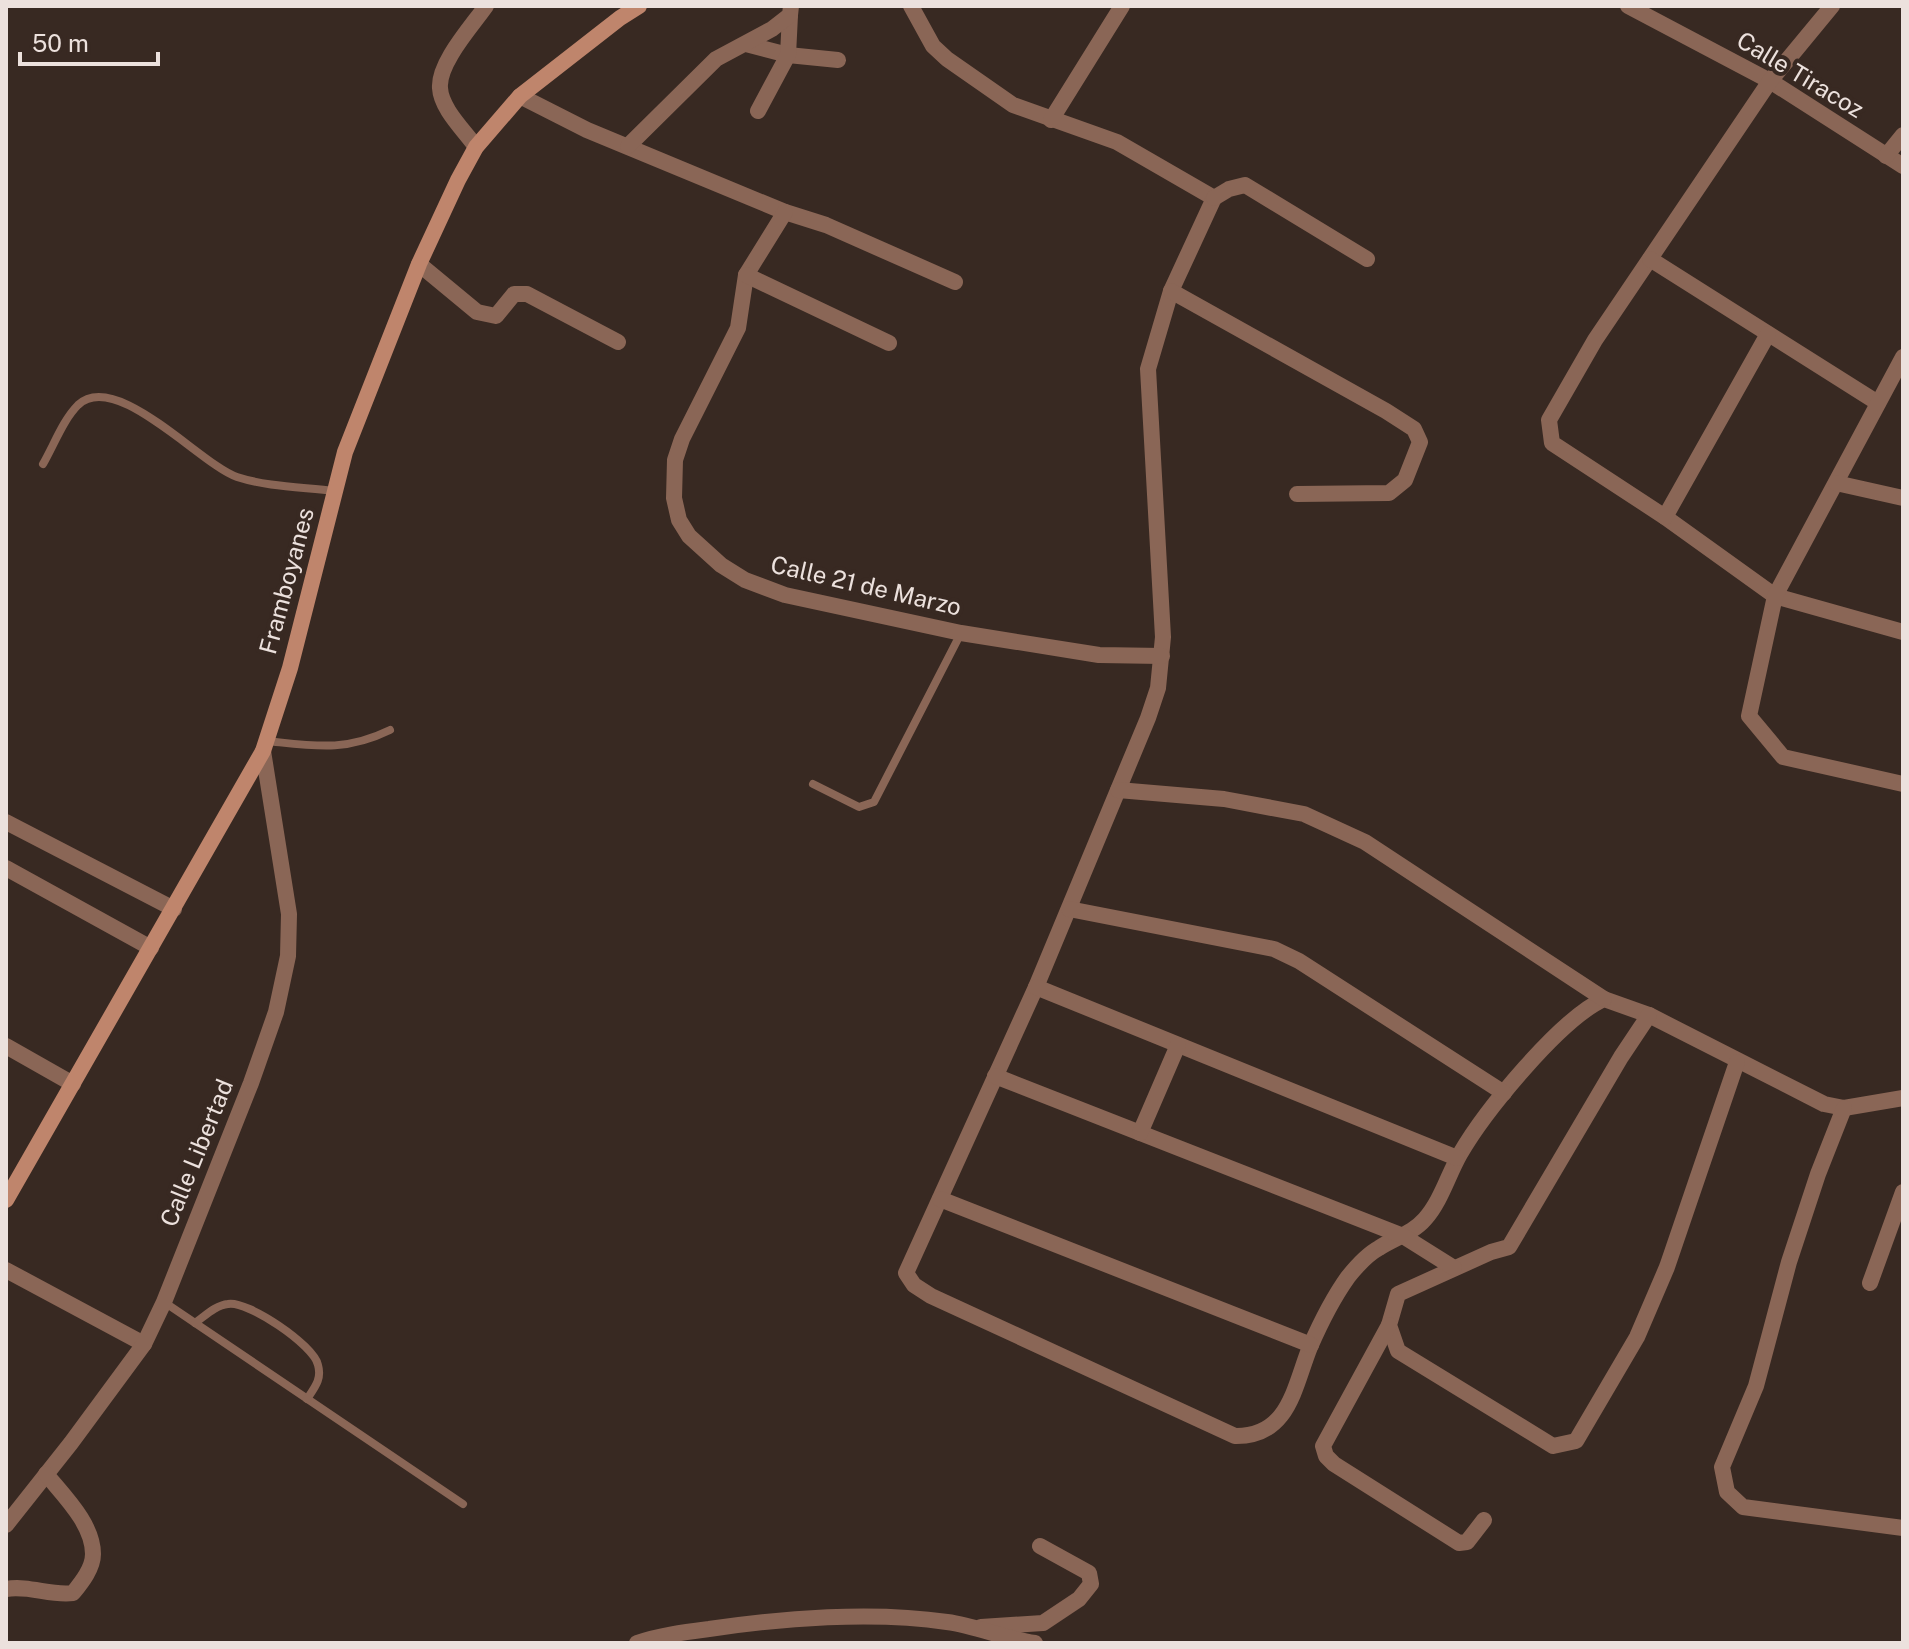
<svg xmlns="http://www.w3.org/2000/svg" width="1909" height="1649" font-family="'Public Sans',sans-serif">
  <rect width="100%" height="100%" fill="#382922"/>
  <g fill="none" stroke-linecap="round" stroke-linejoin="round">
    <g stroke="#8a6656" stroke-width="8">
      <path d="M43 464C54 445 63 420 78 405 116 369 201 465 237 477 268 487 303 487 335 491"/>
      <path d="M267 741C315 746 345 752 390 730"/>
      <polyline points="813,784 859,807 874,802 961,633"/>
      <polyline points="164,1302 463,1504"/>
      <path d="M195 1323C205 1316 216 1305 228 1304 247 1300 314 1345 318 1365 322 1379 315 1387 307 1399"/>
    </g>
    <g stroke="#8a6656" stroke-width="16">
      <polyline points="911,6 933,46 947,59 1013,105 1117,142 1214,198"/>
      <polyline points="1628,6 1770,81 1903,166"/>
      <polyline points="1832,6 1770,81 1595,340 1549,420 1552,443 1665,517 1775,596 1903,632"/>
      <polyline points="746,44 788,55 838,60"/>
      <polyline points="520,96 587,130 785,212 826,225 955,282"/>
      <polyline points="758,111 788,55 790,15"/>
      <polyline points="1051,120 1122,6"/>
      <polyline points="628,146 716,59 772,29 790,15 791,6"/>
      <path d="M476 147C465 131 441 109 440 88 438 63 472 26 486 6"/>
      <polyline points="1886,156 1903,135"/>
      <path d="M1214 198 1171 291 1148 369 1163 637 1158 688 1148 718 1036 987 906 1273 914 1285 931 1296 1235 1436C1289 1437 1294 1387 1310 1347 1320 1324 1333 1298 1348 1277 1356 1267 1368 1254 1379 1248 1394 1238 1413 1233 1425 1219 1441 1201 1448 1175 1460 1154 1485 1111 1560 1019 1604 999L1649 1015 1824 1104 1844 1108 1903 1098"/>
      <polyline points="1214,198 1229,189 1245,185 1367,259"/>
      <polyline points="785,212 746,275 738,328 682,439 675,460 674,498 679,520 689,536 721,565 745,580 785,595 961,633 1099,655 1162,656"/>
      <polyline points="1650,259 1878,403"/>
      <polyline points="419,264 477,312 496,316 514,294 527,294 618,342"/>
      <polyline points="746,275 889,343"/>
      <polyline points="1171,291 1386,411 1414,429 1420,442 1405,480 1389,493 1297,494"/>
      <polyline points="1903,357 1775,596 1749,716 1783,757 1903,784"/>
      <polyline points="1836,483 1903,498"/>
      <polyline points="1665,517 1768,334"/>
      <polyline points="1118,790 1224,799 1304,814 1365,842 1604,999"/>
      <polyline points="6,822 174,909"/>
      <polyline points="6,868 151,948"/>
      <polyline points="1069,909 1274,949 1299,961 1504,1093"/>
      <polyline points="1036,987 1457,1158"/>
      <polyline points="1649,1015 1621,1057 1509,1247 1491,1252 1398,1294 1389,1325 1398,1351 1553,1446 1576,1441 1637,1337 1667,1267 1737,1062"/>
      <polyline points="6,1046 73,1084"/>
      <polyline points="995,1076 1403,1236 1454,1268"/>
      <polyline points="1844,1108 1818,1174 1789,1262 1756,1386 1722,1467 1727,1492 1743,1507 1903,1528"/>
      <polyline points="1140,1133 1178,1045"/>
      <polyline points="940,1199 1311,1345"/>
      <polyline points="6,1270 144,1344"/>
      <polyline points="1870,1283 1903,1192"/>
      <polyline points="1389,1325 1323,1446 1326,1456 1334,1464 1459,1543 1467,1542 1484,1520"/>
      <polyline points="6,1525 71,1443 144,1344 164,1302 251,1083 276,1012 288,956 289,914 263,751"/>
      <path d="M6 1589C30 1585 50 1596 73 1593 82 1582 93 1568 93 1554 93 1524 64 1496 46 1474"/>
      <polyline points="981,1627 1043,1623 1079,1599 1091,1584 1089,1573 1040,1546"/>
      <path d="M637 1643C660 1635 685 1632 709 1629 782 1618 873 1611 947 1622 977 1626 1005 1639 1035 1643"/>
    </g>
    <polyline stroke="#bf856c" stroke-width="16" points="6,1200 263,751 290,668 345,452 419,264 458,180 476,147 520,96 620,18 639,6"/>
  </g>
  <g text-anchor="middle" stroke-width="8" stroke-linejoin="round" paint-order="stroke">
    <g font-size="24" fill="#ece1dd" stroke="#382922">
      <text transform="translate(1800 75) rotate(31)" y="8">Calle Tiracoz</text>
      <text transform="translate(287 581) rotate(-75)" y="8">Framboyanes</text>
      <text transform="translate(866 586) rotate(13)" y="8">Calle 21 de Marzo</text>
      <text transform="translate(197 1153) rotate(-68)" y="8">Calle Libertad</text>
    </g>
  </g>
  <rect width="1909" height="1649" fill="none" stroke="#ece1dd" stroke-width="16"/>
  <path d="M20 52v12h138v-12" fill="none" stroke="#ece1dd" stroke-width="4"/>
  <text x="32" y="52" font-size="24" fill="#ece1dd" stroke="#382922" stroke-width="6" paint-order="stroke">50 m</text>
</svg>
